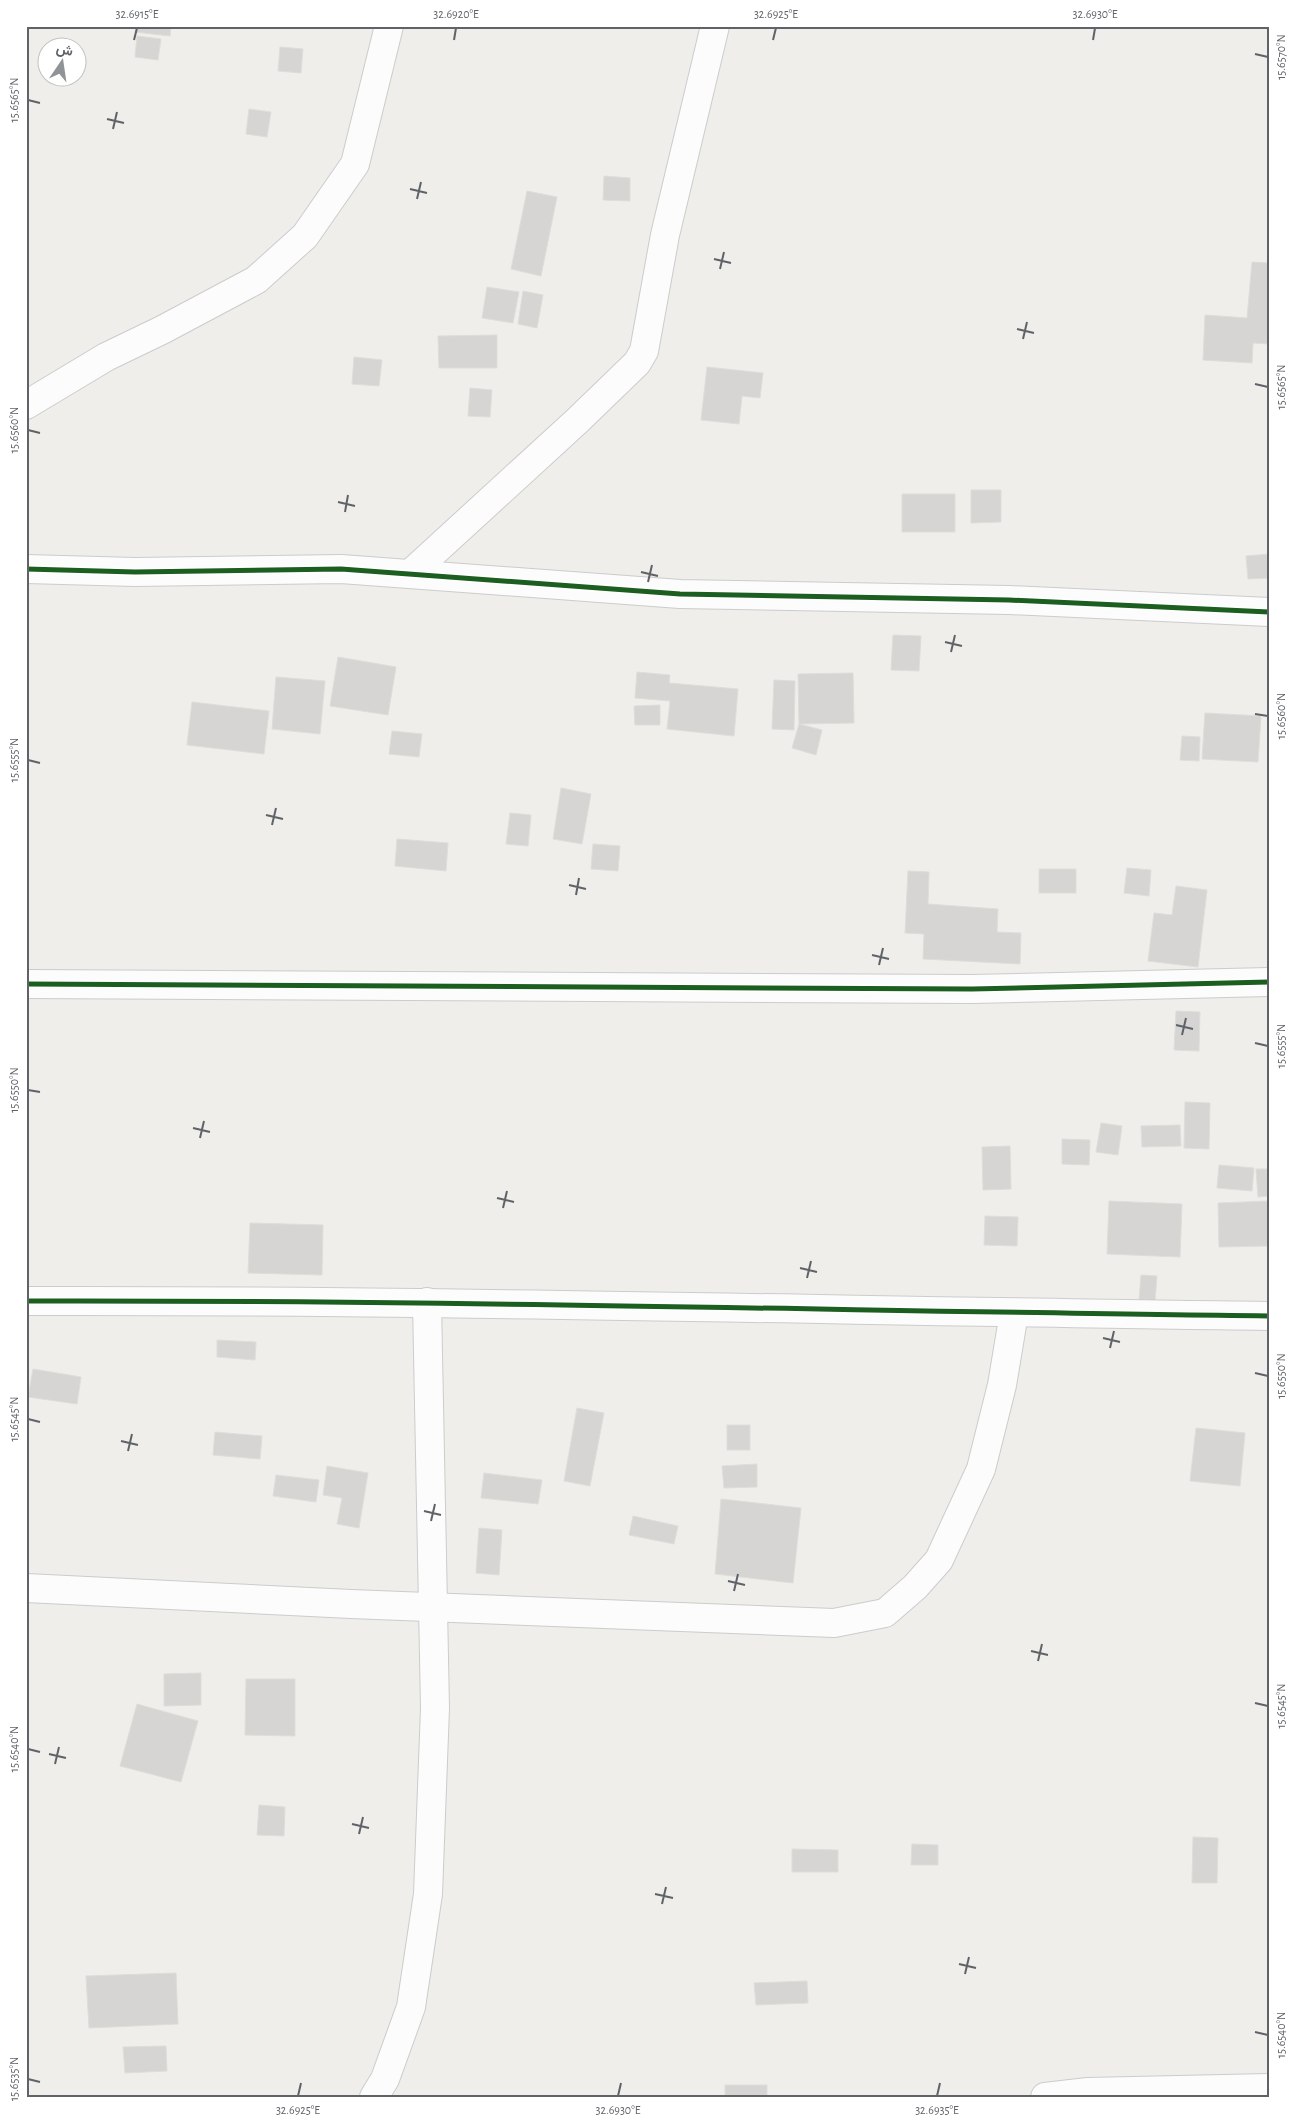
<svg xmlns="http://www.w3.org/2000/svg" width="1295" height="2123" font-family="'Alegreya Sans',Vazirmatn,sans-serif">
  <rect width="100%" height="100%" fill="#efeeea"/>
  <g fill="#d6d5d3" stroke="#deddd9">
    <polygon points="136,26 171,26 170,36 135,32"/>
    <polygon points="137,36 161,39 158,60 135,57"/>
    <polygon points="280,47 303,49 301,73 278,71"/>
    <polygon points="249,109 271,112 267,137 246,134"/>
    <polygon points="604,176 630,178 630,201 603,200"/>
    <polygon points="527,191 557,197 541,276 511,269"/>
    <polygon points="1252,262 1269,263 1269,344 1253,343 1252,363 1203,360 1205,315 1247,318"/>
    <polygon points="487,287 519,292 513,323 482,318"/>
    <polygon points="523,291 543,295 537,328 518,324"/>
    <polygon points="497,335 497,368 439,368 438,336"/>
    <polygon points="354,357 382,360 379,386 352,384"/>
    <polygon points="707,367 763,373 760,398 742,396 739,424 701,420"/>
    <polygon points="470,388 492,390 490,417 468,416"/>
    <polygon points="971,490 1001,490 1001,522 971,523"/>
    <rect x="902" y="494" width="53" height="38"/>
    <polygon points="1269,554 1269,578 1248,579 1246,556"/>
    <polygon points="893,635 921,636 919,671 891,670"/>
    <polygon points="338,657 396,667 388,715 330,706"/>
    <polygon points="637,672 670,675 669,683 738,689 734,736 667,729 670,701 635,698"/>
    <polygon points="853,673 854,723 799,724 798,674"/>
    <polygon points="276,677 325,681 320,734 272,729"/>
    <polygon points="774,680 795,681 794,730 772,729"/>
    <polygon points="192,702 269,711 264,754 187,745"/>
    <polygon points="660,705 660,725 635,725 634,706"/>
    <polygon points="1205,713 1261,716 1258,762 1202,759"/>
    <polygon points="799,724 822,730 816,755 792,748"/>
    <polygon points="392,731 422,734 419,757 389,754"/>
    <polygon points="1182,736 1200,737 1199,761 1180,760"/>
    <polygon points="561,788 591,794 582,844 553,839"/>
    <polygon points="510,813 531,815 528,846 506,844"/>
    <polygon points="397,839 448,843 446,871 395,866"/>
    <polygon points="593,844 620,846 618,871 591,869"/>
    <polygon points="1127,868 1151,870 1149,896 1124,893"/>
    <rect x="1039" y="869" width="37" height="24"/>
    <polygon points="908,871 929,872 928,904 998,909 997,932 1021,933 1020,964 923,959 924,934 905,933"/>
    <polygon points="1176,886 1207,890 1198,967 1148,961 1154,913 1172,915"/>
    <polygon points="1176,1011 1200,1012 1199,1051 1174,1050"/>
    <polygon points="1185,1102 1210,1103 1209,1149 1184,1148"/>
    <polygon points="1101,1123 1122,1126 1118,1155 1096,1152"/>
    <polygon points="1180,1125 1181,1146 1142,1147 1141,1126"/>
    <polygon points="1062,1139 1090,1140 1089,1165 1062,1164"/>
    <polygon points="1010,1146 1011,1189 983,1190 982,1147"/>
    <polygon points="1219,1165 1254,1168 1252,1191 1217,1188"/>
    <polygon points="1256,1169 1269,1169 1269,1196 1258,1197"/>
    <polygon points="1109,1201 1182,1204 1180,1257 1107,1254"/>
    <polygon points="1269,1201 1269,1246 1219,1247 1218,1203"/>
    <polygon points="985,1216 1018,1217 1017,1246 984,1245"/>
    <polygon points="250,1223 323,1225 322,1275 248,1273"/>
    <polygon points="1141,1275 1157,1276 1155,1301 1139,1300"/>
    <polygon points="217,1340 256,1342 255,1360 217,1357"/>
    <polygon points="33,1369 81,1377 77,1404 28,1397"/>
    <polygon points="577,1408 604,1413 590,1486 564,1481"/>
    <rect x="727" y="1425" width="23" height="25"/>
    <polygon points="1196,1428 1245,1433 1240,1486 1190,1481"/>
    <polygon points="215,1432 262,1436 260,1459 213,1455"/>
    <polygon points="757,1464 757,1487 724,1488 722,1466"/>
    <polygon points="327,1466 368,1473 359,1528 337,1524 342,1498 323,1495"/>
    <polygon points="484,1473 542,1480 538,1504 481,1498"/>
    <polygon points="276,1475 319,1480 316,1502 273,1496"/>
    <polygon points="721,1499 801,1508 793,1583 715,1574"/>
    <polygon points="633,1516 678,1526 674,1544 629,1535"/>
    <polygon points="479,1528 502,1530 499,1575 476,1573"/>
    <polygon points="201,1673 201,1705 164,1706 164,1674"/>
    <polygon points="246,1679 295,1679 295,1736 245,1735"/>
    <polygon points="137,1704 198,1721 181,1782 120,1766"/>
    <polygon points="259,1805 285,1807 284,1836 257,1835"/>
    <polygon points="1193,1837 1218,1838 1217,1883 1192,1883"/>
    <polygon points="912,1844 938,1845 938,1865 911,1865"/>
    <polygon points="792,1849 838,1850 838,1872 792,1872"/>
    <polygon points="176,1973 178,2024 89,2028 86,1976"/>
    <polygon points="807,1981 808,2003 756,2005 754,1983"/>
    <polygon points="166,2046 167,2071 125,2073 123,2047"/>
    <rect x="725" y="2085" width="42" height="12"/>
  </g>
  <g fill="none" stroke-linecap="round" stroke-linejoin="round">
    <defs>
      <g id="minor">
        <polyline points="26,405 106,357 162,330 256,280 305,236 355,164 389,26"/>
        <polyline points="26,569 135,572 341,569 680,594 1009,600 1269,612"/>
        <polyline points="411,573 577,421 637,363 644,351 665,235 715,26"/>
        <polyline points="26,984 972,989 1269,982"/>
        <path d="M26 1301C441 1300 855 1311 1269 1316"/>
        <polyline points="26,1588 351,1604 834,1623 885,1613 915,1587 939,1560 981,1469 1002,1385 1014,1313"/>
        <polyline points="374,2097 385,2079 411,2007 428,1894 435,1708 427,1302"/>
        <polyline points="1045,2097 1088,2092 1269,2088"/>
      </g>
    </defs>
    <use href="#minor" stroke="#cbcccc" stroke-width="30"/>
    <use href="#minor" stroke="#fdfcfc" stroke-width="28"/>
    <defs>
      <g id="cycleway">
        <polyline points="26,569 135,572 341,569 680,594 1009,600 1269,612"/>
        <polyline points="26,984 972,989 1269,982"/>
        <path d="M26 1301C441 1300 855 1311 1269 1316"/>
      </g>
    </defs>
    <use href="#cycleway" stroke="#fff" stroke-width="8"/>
    <use href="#cycleway" stroke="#1b5e20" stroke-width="5"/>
  </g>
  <path fill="none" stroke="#5f6368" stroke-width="2" d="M134 40 137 28M454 40 456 28M773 40 776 28M1093 40 1095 28M1255 54 1268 57M28 100 40 103M107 119 124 123M113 129 117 112M410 189 427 193M417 199 421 182M714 259 731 263M720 269 724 252M1017 329 1034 333M1023 339 1027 322M1255 384 1268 387M28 430 40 433M338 502 355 506M345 512 348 495M641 572 658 576M648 582 652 565M945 642 962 646M951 652 955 635M1255 714 1268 716M28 760 40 763M266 815 283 819M272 825 276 808M569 885 586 889M576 895 579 878M872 955 889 959M879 965 883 948M1176 1025 1193 1029M1182 1035 1186 1018M1255 1043 1268 1046M28 1090 40 1092M193 1128 210 1132M200 1138 204 1121M497 1198 514 1202M503 1208 507 1191M800 1268 817 1272M807 1278 811 1261M1103 1338 1120 1342M1110 1348 1114 1331M1255 1373 1268 1376M28 1419 40 1422M121 1441 138 1445M128 1451 132 1434M424 1511 441 1515M431 1521 435 1504M728 1581 745 1585M734 1591 738 1574M1031 1651 1048 1655M1038 1661 1042 1644M1255 1703 1268 1706M28 1749 40 1752M49 1754 66 1758M55 1764 59 1747M352 1824 369 1828M359 1834 363 1817M655 1894 673 1898M662 1904 666 1887M959 1964 976 1968M965 1974 969 1957M1255 2032 1268 2035M28 2079 40 2082M298 2096 301 2083M618 2096 621 2083M937 2096 940 2083"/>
  <rect width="1295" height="2123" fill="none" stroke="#ffffff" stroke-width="55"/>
  <g transform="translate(62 62) rotate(13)"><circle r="24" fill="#ffffff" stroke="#bfc1c3"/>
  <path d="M0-4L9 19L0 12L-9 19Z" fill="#919496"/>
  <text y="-8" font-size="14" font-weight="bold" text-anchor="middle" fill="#5f6368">ش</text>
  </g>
  <rect x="28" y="28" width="1240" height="2068" fill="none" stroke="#5f6368" stroke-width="2"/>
  <g font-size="12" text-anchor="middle" fill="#5f6368">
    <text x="137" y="18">32.6915°E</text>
    <text x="456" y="18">32.6920°E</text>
    <text x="776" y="18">32.6925°E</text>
    <text x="1095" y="18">32.6930°E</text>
    <text transform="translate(1281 57) rotate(-90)" y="4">15.6570°N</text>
    <text transform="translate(14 100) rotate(-90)" y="4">15.6565°N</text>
    <text transform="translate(1281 387) rotate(-90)" y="4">15.6565°N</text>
    <text transform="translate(14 430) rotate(-90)" y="4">15.6560°N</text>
    <text transform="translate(1281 716) rotate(-90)" y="4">15.6560°N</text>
    <text transform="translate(14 760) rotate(-90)" y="4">15.6555°N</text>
    <text transform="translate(1281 1046) rotate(-90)" y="4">15.6555°N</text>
    <text transform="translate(14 1090) rotate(-90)" y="4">15.6550°N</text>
    <text transform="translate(1281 1376) rotate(-90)" y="4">15.6550°N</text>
    <text transform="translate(14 1419) rotate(-90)" y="4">15.6545°N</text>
    <text transform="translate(1281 1706) rotate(-90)" y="4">15.6545°N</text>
    <text transform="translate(14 1749) rotate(-90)" y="4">15.6540°N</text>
    <text transform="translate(1281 2035) rotate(-90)" y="4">15.6540°N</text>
    <text transform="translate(14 2079) rotate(-90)" y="4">15.6535°N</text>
    <text x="298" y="2114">32.6925°E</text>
    <text x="618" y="2114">32.6930°E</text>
    <text x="937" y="2114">32.6935°E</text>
  </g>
</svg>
